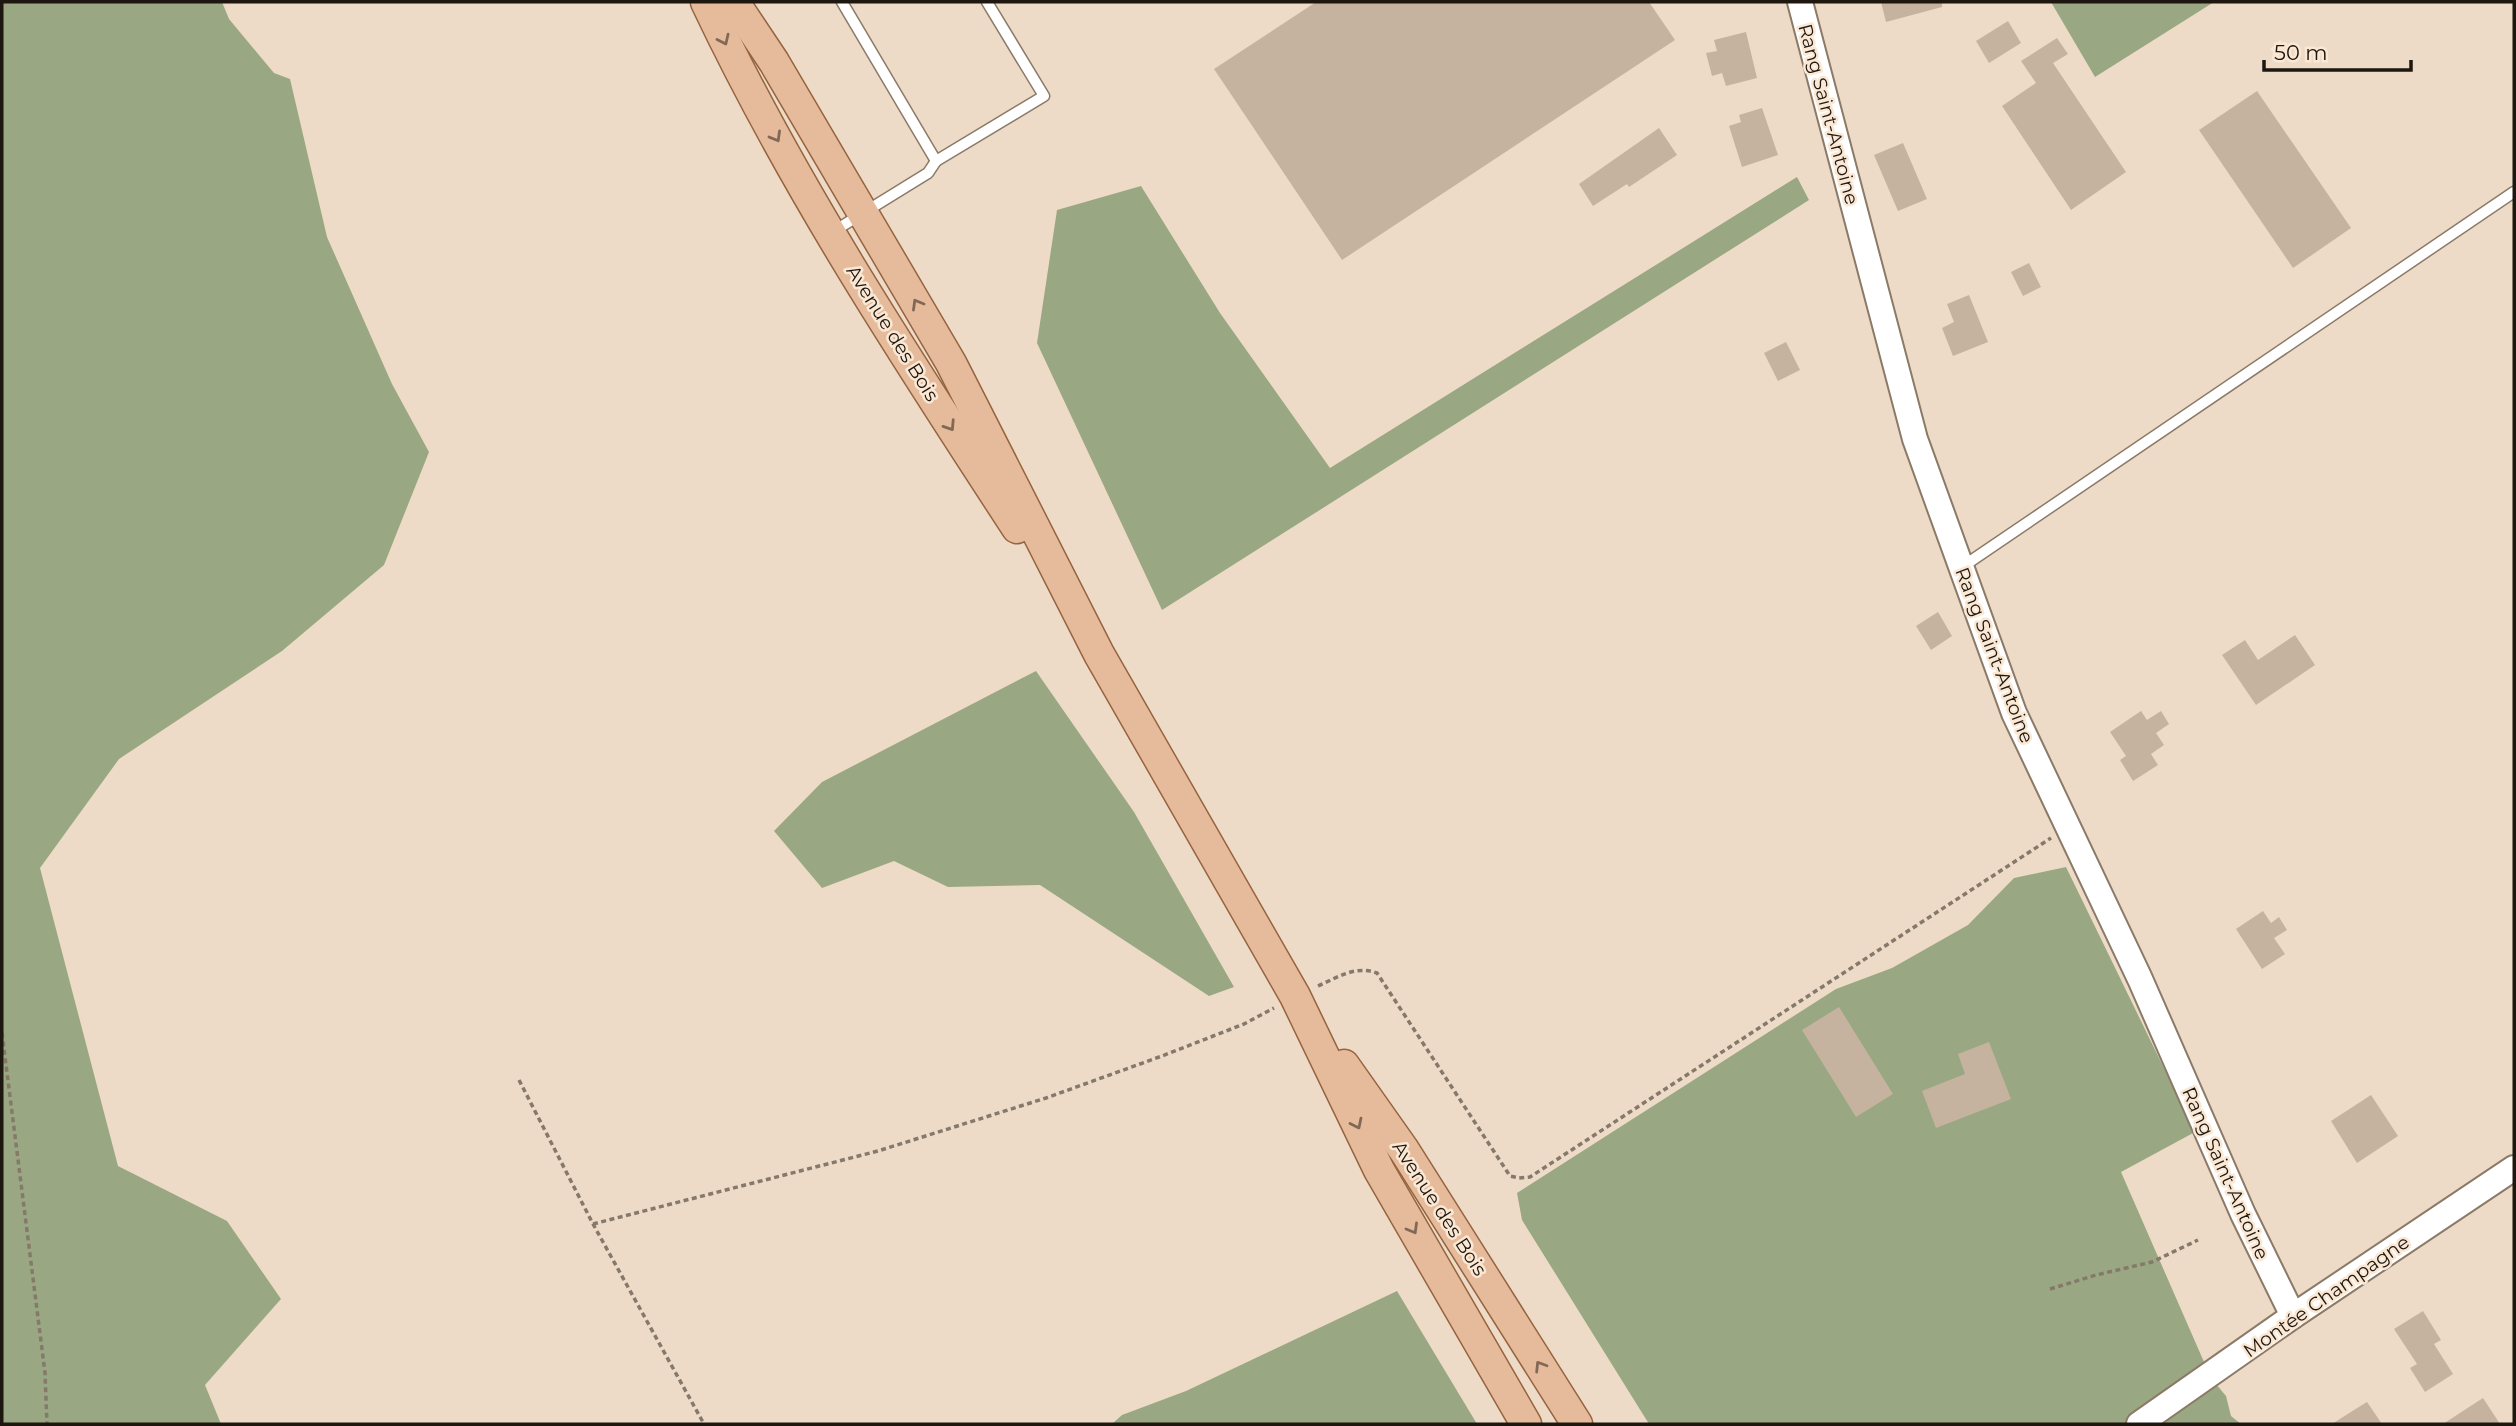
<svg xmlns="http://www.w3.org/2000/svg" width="2516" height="1426" font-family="Montserrat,sans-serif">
  <rect width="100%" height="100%" fill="#eedbc7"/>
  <g fill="#99a883">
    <polygon points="2,2 222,2 229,19 274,73 290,79 327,237 392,384 429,452 384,565 282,651 119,759 40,868 118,1166 227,1221 281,1299 205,1385 221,1424 2,1424"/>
    <polygon points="2051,2 2214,2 2095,77"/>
    <polygon points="1797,177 1809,200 1162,610 1037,343 1057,210 1141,186 1220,313 1330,468"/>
    <polygon points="1036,671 1134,812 1234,987 1209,996 1040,885 948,887 894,861 822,888 774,831 822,782"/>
    <polygon points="2066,867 2195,1132 2121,1172 2211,1378 2226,1396 2231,1416 2241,1424 1649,1424 1522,1220 1517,1193 1836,989 1892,968 1968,925 2014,878"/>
    <polygon points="1397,1291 1477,1424 1112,1424 1122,1415 1186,1391"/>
  </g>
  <g fill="#c5b3a0">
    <polygon points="1316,2 1649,2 1675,40 1342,260 1214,69"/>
    <polygon points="1881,2 1942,2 1942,7 1886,22"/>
    <polygon points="2008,21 2021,43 1989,63 1976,41"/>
    <polygon points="1746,32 1757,78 1726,86 1722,73 1712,76 1706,53 1717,51 1714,40"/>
    <polygon points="2057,38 2068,54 2053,63 2126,172 2071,210 2002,106 2036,83 2021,61"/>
    <polygon points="2257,91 2351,228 2293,268 2199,130"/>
    <polygon points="1762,108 1778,155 1742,167 1729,126 1741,122 1739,115"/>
    <polygon points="1659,128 1677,155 1629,187 1627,184 1593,206 1579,184"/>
    <polygon points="1903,143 1927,199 1898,211 1874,155"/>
    <polygon points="2029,263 2041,287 2023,296 2011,272"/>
    <polygon points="1969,295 1988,342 1953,356 1942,328 1954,322 1947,304"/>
    <polygon points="1786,342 1800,370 1778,381 1764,353"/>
    <polygon points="1938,612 1952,636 1931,650 1916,626"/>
    <polygon points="2295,635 2315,665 2256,705 2222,655 2245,640 2258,660"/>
    <polygon points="2141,711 2147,720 2161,711 2169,724 2156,733 2164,745 2151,754 2158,765 2133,781 2120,760 2126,756 2110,732"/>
    <polygon points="2263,911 2271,923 2279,917 2287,930 2274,938 2285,954 2262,969 2236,929"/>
    <polygon points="1839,1007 1893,1094 1856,1117 1802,1030"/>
    <polygon points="1989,1042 2011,1099 1936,1128 1922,1091 1965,1074 1958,1054"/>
    <polygon points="2371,1095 2398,1136 2357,1163 2331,1121"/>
    <polygon points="2423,1311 2441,1340 2434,1344 2453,1374 2425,1392 2410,1368 2417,1364 2394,1329"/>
    <polygon points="2483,1398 2500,1424 2443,1424"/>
    <polygon points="2367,1402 2382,1424 2332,1424 2354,1410"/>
  </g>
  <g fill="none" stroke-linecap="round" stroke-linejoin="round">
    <defs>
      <g id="service">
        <polyline points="842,2 936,161"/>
        <polyline points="834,231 928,173 936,161 1044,96 987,2"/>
        <polyline points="1962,567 2514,192"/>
      </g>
      <g id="tertiary">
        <polyline points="1800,2 1915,439 2014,713 2140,979 2243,1214 2293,1316"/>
        <polyline points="2139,1424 2293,1316 2514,1168"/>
      </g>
      <g id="primary">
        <path d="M706 2C793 186 906 358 1017 528"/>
        <polyline points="734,2 774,62 951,363 1099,654 1295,996 1379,1170 1526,1424"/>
        <polyline points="1344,1065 1404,1150 1577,1424"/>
      </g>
    </defs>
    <use href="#service" stroke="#8a7a67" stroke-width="13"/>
    <use href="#tertiary" stroke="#8a7a67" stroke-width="28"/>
    <use href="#primary" stroke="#95643f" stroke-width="33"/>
    <g stroke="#85796b" stroke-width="3.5" stroke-dasharray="5 3.5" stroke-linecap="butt">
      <path d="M1318 986C1338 977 1356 965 1377 973L1510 1176 1519 1178 1530 1177 2051 838"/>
      <polyline points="2,1033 45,1373 47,1424"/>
      <polyline points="519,1080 593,1224 704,1424"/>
      <polyline points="593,1224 878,1151 1046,1098 1162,1056 1244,1024 1274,1008"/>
      <polyline points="2050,1289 2096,1275 2152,1262 2198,1240"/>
    </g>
    <use href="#service" stroke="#fff" stroke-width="10"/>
    <use href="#tertiary" stroke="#fff" stroke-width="24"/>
    <use href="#primary" stroke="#e6bb9b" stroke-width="30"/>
  </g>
  <defs><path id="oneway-chevron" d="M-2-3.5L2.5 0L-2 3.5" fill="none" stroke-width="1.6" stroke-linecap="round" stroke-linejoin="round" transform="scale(1.75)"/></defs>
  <g stroke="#826956">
    <use href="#oneway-chevron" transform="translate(724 40) rotate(65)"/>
    <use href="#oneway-chevron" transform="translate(776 137) rotate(60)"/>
    <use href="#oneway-chevron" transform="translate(917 304) rotate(-120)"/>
    <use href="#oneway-chevron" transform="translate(950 426) rotate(57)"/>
    <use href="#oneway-chevron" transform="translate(1357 1124) rotate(64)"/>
    <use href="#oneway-chevron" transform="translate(1413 1229) rotate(60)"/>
    <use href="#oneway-chevron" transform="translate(1540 1366) rotate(-122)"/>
  </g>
  <g text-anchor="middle" stroke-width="5" stroke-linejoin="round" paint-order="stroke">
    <g font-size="19" fill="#1d1710" stroke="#fbe8d4">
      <text transform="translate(1829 114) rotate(75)" y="7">Rang Saint-Antoine</text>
      <text transform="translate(893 333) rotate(58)" y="7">Avenue des Bois</text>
      <text transform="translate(1995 655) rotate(69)" y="7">Rang Saint-Antoine</text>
      <text transform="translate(2226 1173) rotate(66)" y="7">Rang Saint-Antoine</text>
      <text transform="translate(1440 1208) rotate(57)" y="7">Avenue des Bois</text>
      <text transform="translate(2326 1296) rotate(-35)" y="7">Montée Champagne</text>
    </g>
  </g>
  <rect width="2516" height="1426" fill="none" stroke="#1d1710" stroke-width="7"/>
  <path d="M2264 60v10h147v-10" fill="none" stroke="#1d1710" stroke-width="3.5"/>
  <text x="2274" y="60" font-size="21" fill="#1d1710" stroke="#fbe8d4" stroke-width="5" paint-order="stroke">50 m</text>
</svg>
